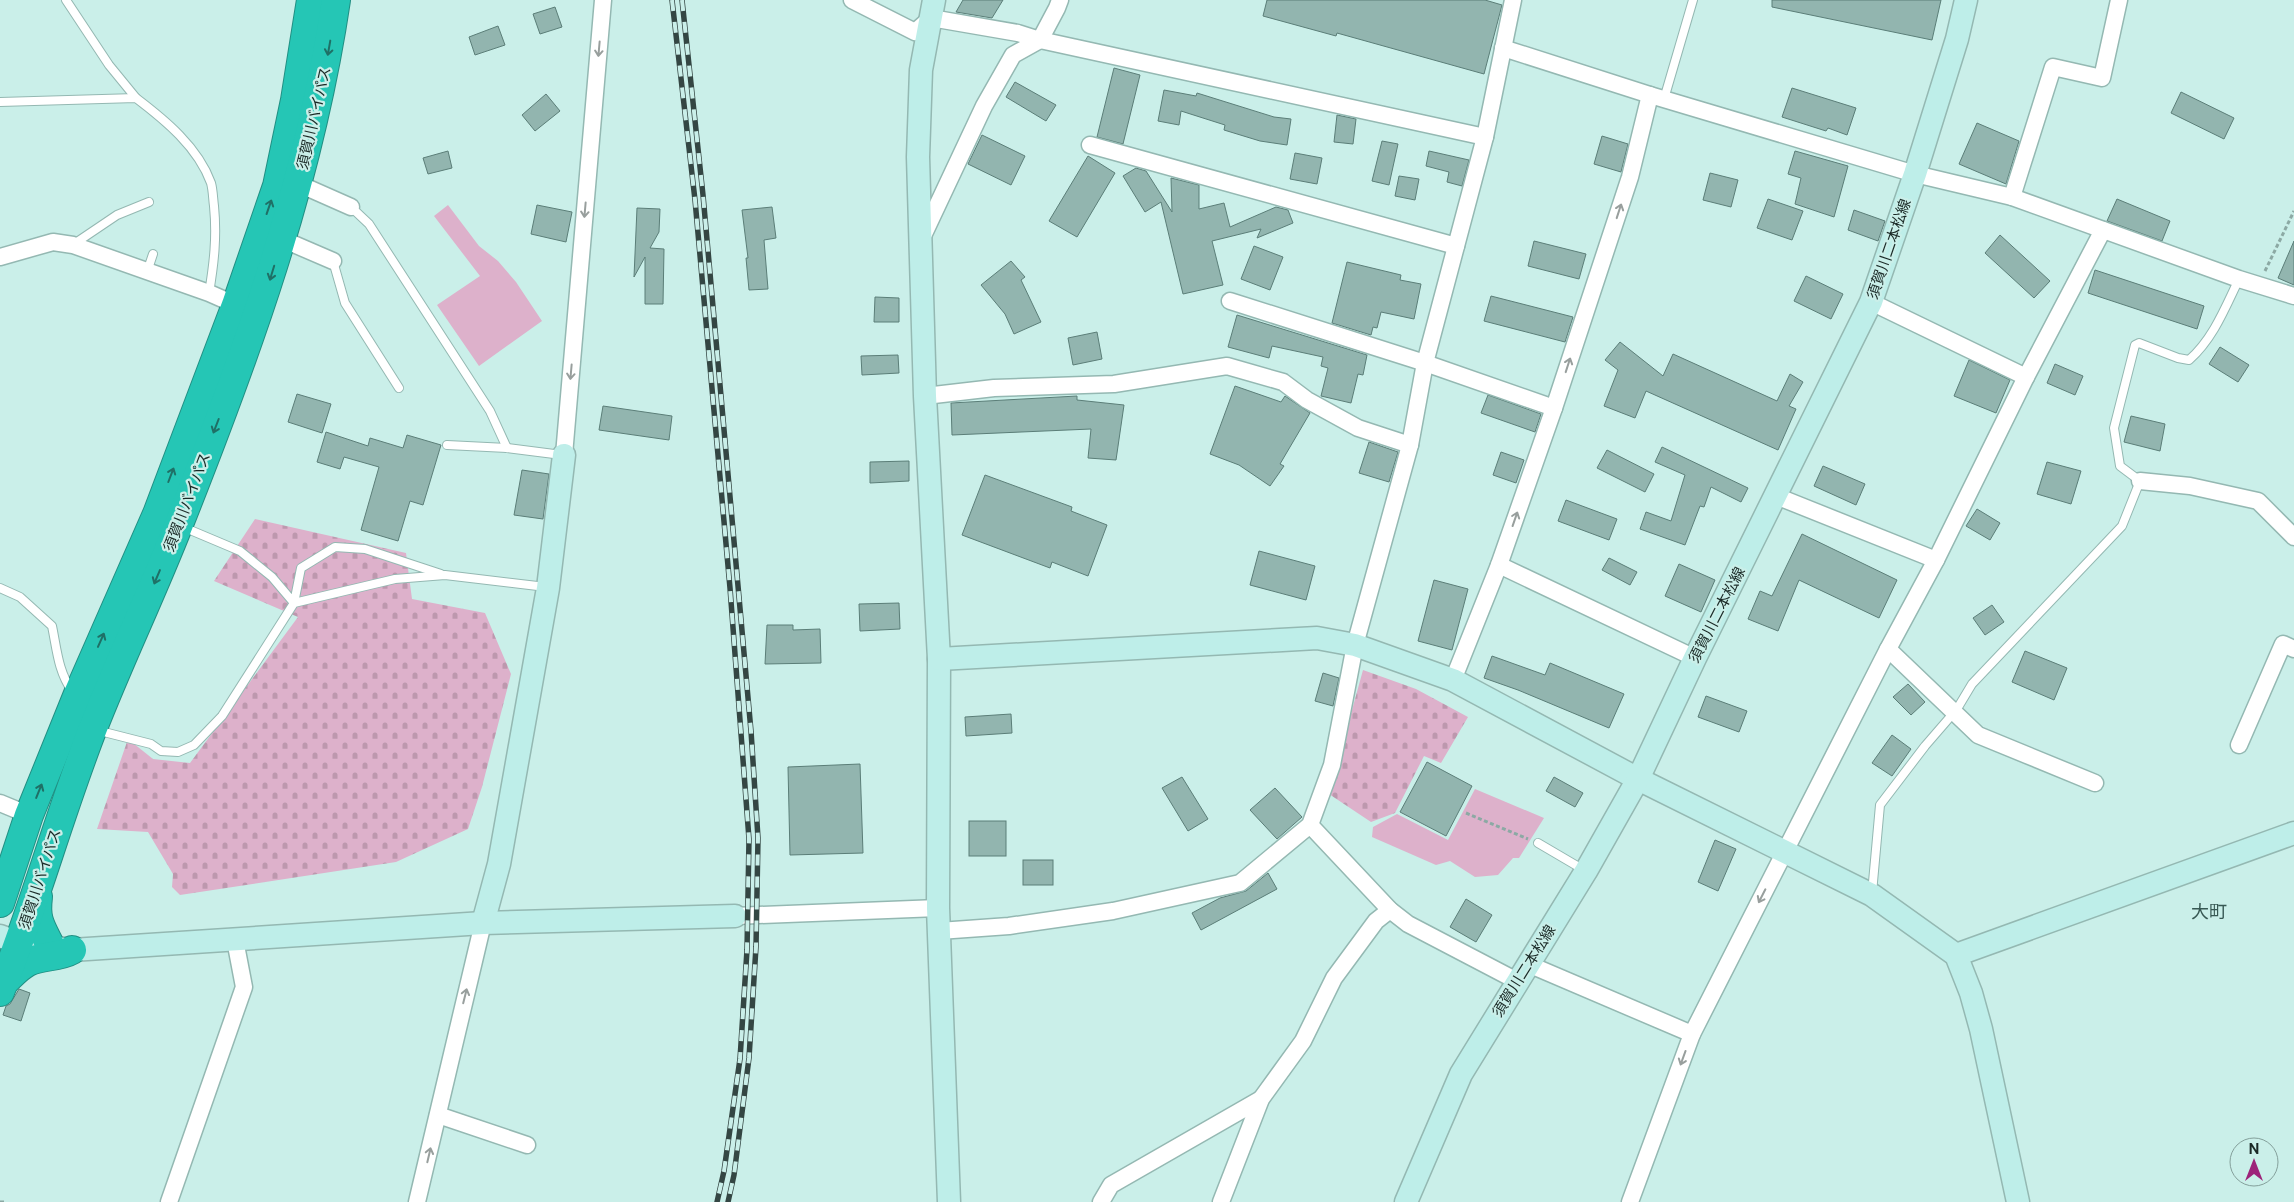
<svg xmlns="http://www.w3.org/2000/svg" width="2294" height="1202" font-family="'Public Sans','Noto Sans JP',sans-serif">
  <defs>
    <pattern id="cemetery-stones" width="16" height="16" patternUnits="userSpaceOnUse" patternTransform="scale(1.25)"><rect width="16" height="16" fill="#ddb1cb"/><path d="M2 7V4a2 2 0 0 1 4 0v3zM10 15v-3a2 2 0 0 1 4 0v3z" fill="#bd98ae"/></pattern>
  </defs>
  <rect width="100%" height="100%" fill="#caefe9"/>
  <g fill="url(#cemetery-stones)">
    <polygon points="255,519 406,553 412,599 485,613 511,674 482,787 468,829 396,862 180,895 172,887 173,874 148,832 97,829 128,739 153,759 190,763 298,617 214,581"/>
    <polygon points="1363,670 1416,689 1468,717 1441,763 1424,756 1395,813 1371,822 1329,794"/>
  </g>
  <g fill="#ddb1cb">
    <polygon points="448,205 479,246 498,261 516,282 542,321 479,366 437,305 480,276 434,216"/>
    <polygon points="1475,789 1544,818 1519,858 1513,858 1498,875 1475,877 1450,861 1436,865 1372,837 1373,827 1397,814 1448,840"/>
  </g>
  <g fill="#92b5af" stroke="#5b7e78">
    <polygon points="963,0 1003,0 992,18 956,12"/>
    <polygon points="1267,0 1485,0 1502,5 1484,74 1337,33 1336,36 1263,16"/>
    <polygon points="1772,0 1941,0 1932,40 1772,7"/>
    <polygon points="555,7 562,27 540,34 533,14"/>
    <polygon points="498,26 505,45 475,55 469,37"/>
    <polygon points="1114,68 1140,75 1123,144 1097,137"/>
    <polygon points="1015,82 1056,105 1046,121 1006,97"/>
    <polygon points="1792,88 1856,108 1847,135 1828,128 1826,131 1782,117"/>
    <polygon points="1164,90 1196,96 1197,93 1274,117 1291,119 1287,145 1260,141 1224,130 1225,125 1181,111 1179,125 1158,121"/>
    <polygon points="2181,92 2234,118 2224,139 2171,113"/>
    <polygon points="546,94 560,111 535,131 522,115"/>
    <polygon points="1337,115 1356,119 1353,144 1334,142"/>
    <polygon points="1977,123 2019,141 2006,184 1959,164"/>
    <polygon points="982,135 1025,156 1011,185 968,164"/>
    <polygon points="1602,136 1628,144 1621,172 1594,164"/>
    <polygon points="1382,141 1398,144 1389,185 1372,181"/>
    <polygon points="448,151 452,168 428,174 423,158"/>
    <polygon points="1429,151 1469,160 1462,186 1447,182 1449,172 1426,166"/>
    <polygon points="1795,151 1848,166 1834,217 1795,204 1801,178 1788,174"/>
    <polygon points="1295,153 1322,158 1317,184 1290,179"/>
    <polygon points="1088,156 1115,173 1077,237 1049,221"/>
    <polygon points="1136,168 1146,171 1172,212 1171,178 1199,185 1199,209 1224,203 1230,227 1276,207 1288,210 1293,223 1257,238 1261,229 1212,241 1223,285 1183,294 1161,202 1145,212 1123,176"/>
    <polygon points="1710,173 1738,180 1731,207 1703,200"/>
    <polygon points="1399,176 1419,179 1415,200 1395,196"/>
    <polygon points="1768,199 1803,211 1792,240 1757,228"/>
    <polygon points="2117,199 2170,221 2162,241 2107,221"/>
    <polygon points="537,205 572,212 566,242 531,234"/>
    <polygon points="772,207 776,238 764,240 768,289 749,290 746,258 748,258 742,210"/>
    <polygon points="637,208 660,209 659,232 650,248 664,249 663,304 645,304 645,257 634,277"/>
    <polygon points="1854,210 1885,221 1878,241 1848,230"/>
    <polygon points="2000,235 2050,281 2034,298 1985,253"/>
    <polygon points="1534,241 1586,254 1579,279 1528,266"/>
    <polygon points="2294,241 2294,285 2278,278"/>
    <polygon points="1254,246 1283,257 1270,290 1241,279"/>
    <polygon points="1011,261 1025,277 1021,280 1041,322 1014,334 1005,314 981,285"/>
    <polygon points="1347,262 1401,275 1400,280 1421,284 1414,319 1381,312 1377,328 1373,327 1371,335 1332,323"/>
    <polygon points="2095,270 2204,306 2197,329 2088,293"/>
    <polygon points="1806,276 1843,294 1831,319 1794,301"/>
    <polygon points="1491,296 1573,317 1565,342 1484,321"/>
    <polygon points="875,297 899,298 899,322 874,322"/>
    <polygon points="1237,315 1367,355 1363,375 1358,374 1351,403 1321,396 1328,368 1321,366 1323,357 1272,346 1269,358 1228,347"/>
    <polygon points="1097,332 1102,359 1073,365 1068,338"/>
    <polygon points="1620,342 1663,376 1673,354 1777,401 1790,374 1803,382 1789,406 1796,409 1778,450 1646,391 1635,418 1604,406 1618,370 1605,360"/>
    <polygon points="2220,347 2249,365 2238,382 2209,364"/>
    <polygon points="898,355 899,373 862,375 861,356"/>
    <polygon points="1969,360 2010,380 1996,413 1954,396"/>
    <polygon points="2055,364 2083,376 2075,395 2047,383"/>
    <polygon points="1235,386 1281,402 1285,396 1310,413 1280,464 1284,466 1270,486 1239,465 1210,454"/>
    <polygon points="297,394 331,404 322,433 288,422"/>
    <polygon points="1488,395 1541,414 1535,432 1481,413"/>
    <polygon points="1077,396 1077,400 1124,405 1116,460 1088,458 1091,429 952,435 951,403"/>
    <polygon points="603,406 672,416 669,440 599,430"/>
    <polygon points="2131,416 2165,424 2160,451 2124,442"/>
    <polygon points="326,432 368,446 370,438 403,448 407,435 441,445 423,505 410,501 398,541 361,530 379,467 344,457 340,469 317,462"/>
    <polygon points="1369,442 1398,452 1389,482 1359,473"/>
    <polygon points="1662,447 1748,488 1741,502 1711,487 1704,507 1700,506 1685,545 1640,529 1646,512 1671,521 1685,475 1655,462"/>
    <polygon points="1607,450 1654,474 1645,492 1597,468"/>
    <polygon points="1501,452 1524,460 1516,483 1493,475"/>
    <polygon points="909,461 909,481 870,483 870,462"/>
    <polygon points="2047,462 2081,471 2071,504 2037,494"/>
    <polygon points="1823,466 1865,484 1856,505 1814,486"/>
    <polygon points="522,470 549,474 543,519 514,515"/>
    <polygon points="985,475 1072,507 1071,511 1107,525 1088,576 1052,562 1050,568 962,535"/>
    <polygon points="1566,500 1617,519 1609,540 1558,521"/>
    <polygon points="1977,509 2000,523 1990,540 1966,526"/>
    <polygon points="1802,534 1897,580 1879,618 1799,580 1778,631 1748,619 1760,591 1772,596"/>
    <polygon points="1259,551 1315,566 1306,600 1250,585"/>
    <polygon points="1609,558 1637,572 1630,585 1602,570"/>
    <polygon points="1679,564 1715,580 1701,612 1665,596"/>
    <polygon points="1434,580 1468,589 1452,650 1418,641"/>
    <polygon points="899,603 900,629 860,631 859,604"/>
    <polygon points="1992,605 2004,622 1985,635 1973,618"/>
    <polygon points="767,625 793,625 793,630 820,629 821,663 765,664"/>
    <polygon points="2025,651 2067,668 2054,700 2012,682"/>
    <polygon points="1492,656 1545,675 1550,663 1624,694 1609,728 1518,690 1484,678"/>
    <polygon points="1323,673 1339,678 1333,706 1315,701"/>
    <polygon points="1908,684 1925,702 1911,715 1893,697"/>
    <polygon points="1706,696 1747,711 1739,732 1698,717"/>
    <polygon points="1011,714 1012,733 966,736 965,717"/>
    <polygon points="1892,735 1911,749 1892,776 1872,763"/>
    <polygon points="1427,762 1472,786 1446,836 1400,812"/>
    <polygon points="860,764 863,853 790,855 788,767"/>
    <polygon points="1182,777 1208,819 1188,831 1162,788"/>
    <polygon points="1554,777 1583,793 1575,807 1546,791"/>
    <polygon points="1275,788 1302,817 1277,839 1250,810"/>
    <rect x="969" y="821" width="37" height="35"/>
    <polygon points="1715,840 1736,849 1718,891 1698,882"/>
    <rect x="1023" y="860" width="30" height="25"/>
    <polygon points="1268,873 1277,889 1201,930 1192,913 1220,898 1246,891"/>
    <polygon points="1466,899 1492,915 1476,942 1450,927"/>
    <polygon points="19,989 30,993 21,1021 3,1015 6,1006 10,1004"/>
  </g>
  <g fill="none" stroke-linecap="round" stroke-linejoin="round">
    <defs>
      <g id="lane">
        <polyline points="66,0 109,65 136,98"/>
        <polyline points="1664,99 1693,0"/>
        <path d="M0 102 136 98C165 120 198 147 211 183 213 190 213 199 214 206 217 237 214 263 209 293"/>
        <polyline points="351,207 369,224 490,411 507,448"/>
        <polyline points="74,244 117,215 149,202"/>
        <polyline points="333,261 345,303 399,388"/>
        <polyline points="147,272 153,254"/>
        <polyline points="447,445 507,448 562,455"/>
        <polyline points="183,527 240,551 272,577 294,603 301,568 335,547 365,549 441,574"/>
        <path d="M0 588 20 597 52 626C57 650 58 671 72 691"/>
        <polyline points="96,730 151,744 161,751 178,752 194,745 222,716 294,603 395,579 445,575 546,587"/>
        <polyline points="1538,843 1584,870"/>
        <path d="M1872 893 1880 805 1925 746 1957 709 1972 684 2122 526 2140 481 2120 466 2114 428 2135 345 2139 343 2178 358 2189 360C2213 339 2225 308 2239 279"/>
      </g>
      <g id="street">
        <polyline points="852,0 915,32 931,18 1018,33 1040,40 1485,137"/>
        <polyline points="1503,48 1650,95 1915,174 2012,197 2239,279 2294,296"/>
        <polyline points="1090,145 1456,246"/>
        <polyline points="299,184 351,207"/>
        <polyline points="2012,197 2053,67 2102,78 2119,0"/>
        <polyline points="922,238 984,106 1013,55 1040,40 1057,8 1060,0"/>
        <polyline points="282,239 333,261"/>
        <polyline points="0,257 53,242 73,245 209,293 243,308"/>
        <polyline points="1230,301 1425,363 1554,408"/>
        <polyline points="1871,302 2026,377"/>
        <polyline points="925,396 994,388 1114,384 1227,366 1283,382 1307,400 1358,428 1410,445"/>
        <polyline points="564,455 603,0"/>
        <polyline points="2140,481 2190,486 2258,501 2294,537"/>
        <polyline points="1776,496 1936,560"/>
        <polyline points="1499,565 1695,658"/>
        <polyline points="1888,649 1978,735 2095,783"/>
        <polyline points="1453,680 1499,565 1554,408 1630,177 1650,95"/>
        <polyline points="2239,745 2283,644 2294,649"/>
        <polyline points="0,803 29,815"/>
        <polyline points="1310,825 1390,910 1408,924 1517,981"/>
        <polyline points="735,916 938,908"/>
        <polyline points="939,931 1009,926 1113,911 1240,883 1310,825 1332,765 1355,645 1410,445 1425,363 1485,137 1513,0"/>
        <polyline points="1528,964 1692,1034"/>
        <polyline points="438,1115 527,1145"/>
        <polyline points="169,1202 244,987 235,940"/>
        <polyline points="417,1202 483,923"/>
        <polyline points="1101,1202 1111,1185 1261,1099"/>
        <polyline points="1221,1202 1261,1099 1303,1041 1334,978 1376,921 1390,910"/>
        <polyline points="1630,1202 1692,1034 1888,649 1936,560 2026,377 2103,230"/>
      </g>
      <g id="secondary">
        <polyline points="934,0 921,70 918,157 925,396 939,659 938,908 949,1202"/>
        <polyline points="939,659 1317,638 1355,645 1453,680 1638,779 1872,895 1956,955 1971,993 1981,1029 2018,1202"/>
        <polyline points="483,923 499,864 548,588 564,455"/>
        <polyline points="0,936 19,943 72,950 483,923 735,916"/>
        <polyline points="1956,955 2294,833"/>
        <polyline points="1406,1202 1461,1074 1586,871 1638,779 1695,658 1871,302 1915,174 1957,39 1966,0"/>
      </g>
      <g id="highway">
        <path d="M38 897C35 920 41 927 51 947"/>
        <polyline points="0,903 29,815 78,694 157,514 236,305 277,186 295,100 311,0"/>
        <path d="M3 983C11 976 18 967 28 962 42 955 58 958 72 950"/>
        <path d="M0 992C35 905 59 815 93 728 120 659 152 593 179 524 247 353 309 183 336 0"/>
      </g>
    </defs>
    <use href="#lane" stroke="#94b8b2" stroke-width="10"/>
    <use href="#street" stroke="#94b8b2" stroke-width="19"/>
    <use href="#secondary" stroke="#94b8b2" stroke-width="25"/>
    <use href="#highway" stroke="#218f83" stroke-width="30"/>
    <g stroke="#8ca9a4" stroke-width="3" stroke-dasharray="4 2.5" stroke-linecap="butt">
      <polyline points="2265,271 2294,211"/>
      <polyline points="1466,813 1528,839"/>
      <polyline points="0,1202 6,1202"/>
    </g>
    <use href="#lane" stroke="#fff" stroke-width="8"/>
    <use href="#street" stroke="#fff" stroke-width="16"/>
    <use href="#secondary" stroke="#beeee9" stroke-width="22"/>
    <use href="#highway" stroke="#25c6b5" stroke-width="28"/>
    <defs>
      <g id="rail">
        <polyline points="672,0 695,200 730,588 749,839 747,950 740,1059 724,1171 717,1202"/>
        <polyline points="682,0 703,195 751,731 758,838 756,947 749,1058 734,1175 728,1202"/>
      </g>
    </defs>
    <use href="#rail" stroke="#344643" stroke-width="5.5"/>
    <use href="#rail" stroke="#caefe9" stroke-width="4" stroke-dasharray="11" stroke-linecap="butt"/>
  </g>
  <defs><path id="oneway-shaft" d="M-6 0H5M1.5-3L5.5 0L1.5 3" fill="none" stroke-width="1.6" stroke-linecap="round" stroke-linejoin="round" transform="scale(1.25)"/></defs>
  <g stroke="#1f7066">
    <use href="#oneway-shaft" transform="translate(329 48) rotate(100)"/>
    <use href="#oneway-shaft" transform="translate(269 207) rotate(-71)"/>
    <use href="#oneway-shaft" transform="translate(272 273) rotate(107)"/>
    <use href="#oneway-shaft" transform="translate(216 426) rotate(111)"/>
    <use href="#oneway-shaft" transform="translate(171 475) rotate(-69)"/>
    <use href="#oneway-shaft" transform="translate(157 577) rotate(113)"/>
    <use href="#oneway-shaft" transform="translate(101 640) rotate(-66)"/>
    <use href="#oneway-shaft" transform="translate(39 791) rotate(-68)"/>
  </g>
  <g stroke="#989f9d">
    <use href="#oneway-shaft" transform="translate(599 49) rotate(95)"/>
    <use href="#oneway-shaft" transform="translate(585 210) rotate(95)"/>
    <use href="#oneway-shaft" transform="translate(1619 211) rotate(-72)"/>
    <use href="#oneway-shaft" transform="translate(1568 365) rotate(-72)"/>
    <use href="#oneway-shaft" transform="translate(571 372) rotate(95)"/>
    <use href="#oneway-shaft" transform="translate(1515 519) rotate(-71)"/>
    <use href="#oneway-shaft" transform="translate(1762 896) rotate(117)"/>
    <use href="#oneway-shaft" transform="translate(465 996) rotate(-76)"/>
    <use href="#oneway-shaft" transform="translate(1683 1058) rotate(110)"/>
    <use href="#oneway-shaft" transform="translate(429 1155) rotate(-77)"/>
  </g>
  <g text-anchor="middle" stroke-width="4.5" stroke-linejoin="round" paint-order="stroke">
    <g font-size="15" fill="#1a2926" stroke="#caefe9">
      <text transform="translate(314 118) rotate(-77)" y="5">須賀川バイパス</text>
      <text transform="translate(1889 249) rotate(-71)" y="5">須賀川二本松線</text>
      <text transform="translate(187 502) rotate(-69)" y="5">須賀川バイパス</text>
      <text transform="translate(1717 615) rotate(-63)" y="5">須賀川二本松線</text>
      <text transform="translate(40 879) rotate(-72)" y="5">須賀川バイパス</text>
      <text transform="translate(1524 971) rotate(-58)" y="5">須賀川二本松線</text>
    </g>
    <g font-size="18" fill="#375853" stroke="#caefe9">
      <text x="2209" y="918">大町</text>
    </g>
  </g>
  <g transform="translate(2254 1162)"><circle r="24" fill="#caefe9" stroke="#84a09b"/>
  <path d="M0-4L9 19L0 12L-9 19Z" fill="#9d237a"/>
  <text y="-8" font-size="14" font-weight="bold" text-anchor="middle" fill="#1a2926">N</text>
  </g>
</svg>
